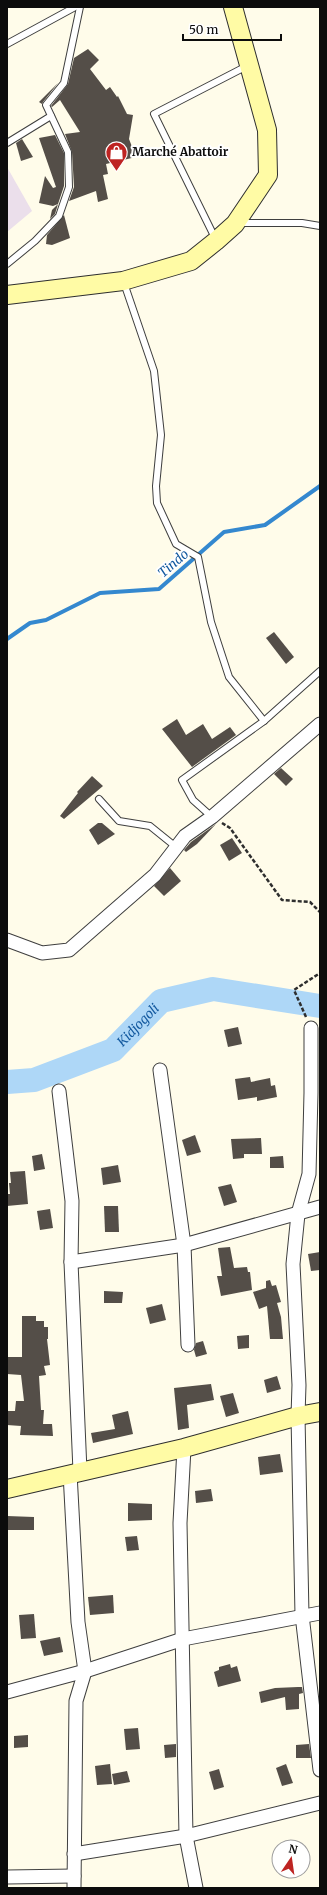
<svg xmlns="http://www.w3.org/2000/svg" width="327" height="1895" font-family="Merriweather,serif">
  <rect width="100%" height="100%" fill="#fffcea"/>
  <polygon fill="#ebdfeb" points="7,167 32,211 7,232"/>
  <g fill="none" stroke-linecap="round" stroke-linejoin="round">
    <polyline stroke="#3488cf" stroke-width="4" points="7,639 30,623 46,620 100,593 159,589 224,532 265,525 320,486"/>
    <path stroke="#aed7f7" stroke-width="24" id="s1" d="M7 1082 34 1080 113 1050 161 1001 213 989 320 1006"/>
  </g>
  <g fill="#544e48">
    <polygon points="88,49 99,60 90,69 106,90 110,87 117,97 118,96 127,114 133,115 129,139 136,157 106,164 108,174 103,175 108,199 98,202 96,191 69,201 74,187 72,152 65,134 80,132 60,100 52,107 51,106 68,84 74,58"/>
    <polygon points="58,83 43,102 42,104 39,102"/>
    <polygon points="55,135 64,153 64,186 58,204 53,206 39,203 45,176 53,188 56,187 39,138"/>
    <polygon points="22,139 33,157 21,161 16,143"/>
    <polygon points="58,204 55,214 50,219 52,210"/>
    <polygon points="64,215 70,238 52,245 46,244 47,235"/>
    <polygon points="274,632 294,657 286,664 266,638"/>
    <polygon points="177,719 186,735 203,724 212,739 230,727 236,735 192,767 162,729"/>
    <polygon points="281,768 293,779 286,786 274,774"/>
    <polygon points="92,776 103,786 64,819 60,816 78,793 77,792"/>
    <polygon points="98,823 102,823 115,834 98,845 89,830"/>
    <polygon points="216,824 197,844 186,852 184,850 191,842"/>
    <polygon points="232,838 242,853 229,861 220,845"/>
    <polygon points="170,868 181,881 164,896 154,886"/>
    <polygon points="238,1027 242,1044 228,1047 224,1030"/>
    <polygon points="250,1077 251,1082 270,1078 271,1086 275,1085 277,1097 257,1101 257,1097 238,1100 235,1079"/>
    <polygon points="195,1135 201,1152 187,1156 182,1140"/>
    <polygon points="261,1138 262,1154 244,1154 244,1158 233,1159 231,1139"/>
    <polygon points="42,1154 45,1169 34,1171 32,1156"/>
    <polygon points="283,1156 284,1168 270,1168 270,1157"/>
    <polygon points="118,1165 121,1182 103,1185 101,1168"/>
    <polygon points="25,1171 28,1204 7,1206 7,1194 10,1194 9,1183 11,1183 10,1172"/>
    <polygon points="231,1184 237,1202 224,1206 218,1187"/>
    <polygon points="104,1206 118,1206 119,1232 105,1232"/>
    <polygon points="50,1209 53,1228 40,1230 37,1211"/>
    <polygon points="230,1247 234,1268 247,1267 248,1272 250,1272 252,1290 221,1296 217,1276 222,1276 218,1248"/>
    <polygon points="320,1252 320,1270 311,1271 308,1254"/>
    <polygon points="270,1280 272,1286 276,1285 281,1302 277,1303 281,1317 283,1339 270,1339 267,1306 259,1309 253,1292 266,1288 266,1281"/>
    <polygon points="104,1291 123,1292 122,1303 104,1303"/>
    <polygon points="162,1304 166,1320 150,1324 146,1308"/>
    <polygon points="22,1316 36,1316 36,1321 44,1321 44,1327 48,1327 48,1339 47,1339 50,1365 44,1366 46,1375 39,1376 41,1410 44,1410 43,1424 52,1424 53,1436 20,1435 21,1426 7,1425 7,1411 15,1411 16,1401 24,1401 21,1375 7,1374 7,1357 22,1357"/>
    <polygon points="249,1335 249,1348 238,1349 237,1336"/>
    <polygon points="203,1341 207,1354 196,1357 194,1350 196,1343"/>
    <polygon points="277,1376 281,1389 267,1393 264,1380"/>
    <polygon points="211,1384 214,1400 187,1405 189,1428 178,1430 174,1388"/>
    <polygon points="233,1393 239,1413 226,1417 220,1396"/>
    <polygon points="128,1411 133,1434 93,1443 91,1433 115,1429 112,1415"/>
    <polygon points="280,1454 283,1472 260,1475 258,1457"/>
    <polygon points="211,1489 213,1501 196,1503 195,1491"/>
    <polygon points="128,1503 152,1504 152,1520 128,1521"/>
    <polygon points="7,1516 34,1517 34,1530 7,1530"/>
    <polygon points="137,1536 139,1550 127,1551 125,1537"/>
    <polygon points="113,1595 114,1613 90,1615 88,1597"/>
    <polygon points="34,1614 36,1638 21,1639 19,1615"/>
    <polygon points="60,1637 63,1652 44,1656 40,1641"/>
    <polygon points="230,1664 231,1668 237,1666 241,1681 218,1687 214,1672 219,1670 219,1667"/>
    <polygon points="298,1687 302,1687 303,1693 299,1694 299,1709 286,1710 285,1697 261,1703 259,1692 275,1688"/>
    <polygon points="138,1728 140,1749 126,1750 124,1729"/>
    <polygon points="28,1735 28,1747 14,1748 14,1736"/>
    <polygon points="176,1744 176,1757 165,1758 164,1745"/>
    <polygon points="309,1744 311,1758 296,1758 296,1745"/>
    <polygon points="110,1764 112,1784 97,1785 95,1766"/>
    <polygon points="286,1764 293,1783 282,1786 276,1768"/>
    <polygon points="219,1769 224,1787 214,1790 209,1772"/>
    <polygon points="127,1771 130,1782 114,1785 112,1774"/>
  </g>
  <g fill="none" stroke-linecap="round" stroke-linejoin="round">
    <defs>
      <g id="lane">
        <polyline points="7,44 75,7"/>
        <polyline points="7,143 51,116"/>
        <polyline points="238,223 302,223 320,226"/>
        <polyline points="216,240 154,114 247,66"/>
        <polyline points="7,264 35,241 59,216 69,187 68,152 46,105 64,83 80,7"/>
        <polyline points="124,283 154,371 161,435 156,486 157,503 176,544 198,557 211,622 229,677 264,721"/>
        <polyline points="99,799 119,821 150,826 176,847"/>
        <polyline points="212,817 193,800 182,780 264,721 320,671"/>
      </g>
      <g id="street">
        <polyline points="7,940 42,953 69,950 155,875 185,836 212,817 320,724"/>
        <polyline points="311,1028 311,1093 309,1174 298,1214 293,1264 299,1385 298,1416 302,1615 320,1770"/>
        <polyline points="160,1070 184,1245 188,1345"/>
        <polyline points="59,1091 72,1201 71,1262 80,1471"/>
        <polyline points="71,1262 184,1245 320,1207"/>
        <polyline points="184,1448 180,1523 186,1836 196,1888"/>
        <polyline points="70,1473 78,1622 85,1671 76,1701 74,1888"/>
        <polyline points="7,1692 85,1671 183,1639 320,1613"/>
        <polyline points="74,1854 186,1836 320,1803"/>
        <polyline points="7,1877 74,1876"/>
      </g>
      <g id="secondary">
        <polyline points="7,295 123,281 191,261 216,241 235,224 268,175 267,130 233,7"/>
        <polyline points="7,1489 184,1448 298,1416 320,1412"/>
      </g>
    </defs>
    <use href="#lane" stroke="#3f3f3f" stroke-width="8"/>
    <use href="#street" stroke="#3f3f3f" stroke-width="15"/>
    <use href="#secondary" stroke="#2e2e2e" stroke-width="20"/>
    <g stroke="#2e2e2e" stroke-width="2.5" stroke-dasharray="4 2" stroke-linecap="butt">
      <polyline points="222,823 230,828 282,900 310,902 320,912"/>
      <polyline points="306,1017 294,990 320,973"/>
    </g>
    <use href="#lane" stroke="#fff" stroke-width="6"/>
    <use href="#street" stroke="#fff" stroke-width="13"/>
    <use href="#secondary" stroke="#fffba5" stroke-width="18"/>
  </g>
  <defs>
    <symbol id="shop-pin" viewBox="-11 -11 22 30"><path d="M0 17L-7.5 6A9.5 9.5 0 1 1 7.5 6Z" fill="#be2422" stroke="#fff"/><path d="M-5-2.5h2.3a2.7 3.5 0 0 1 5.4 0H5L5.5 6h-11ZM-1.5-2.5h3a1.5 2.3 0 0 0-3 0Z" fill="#fff"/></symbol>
  </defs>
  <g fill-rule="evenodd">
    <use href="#shop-pin" x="104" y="140" width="25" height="34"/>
  </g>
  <g text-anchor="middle" stroke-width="4" stroke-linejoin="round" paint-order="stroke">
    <g font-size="12" font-weight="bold" fill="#0c0c0c" stroke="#fff" text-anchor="start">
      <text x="132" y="156">Marché Abattoir</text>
    </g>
    <g font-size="13" font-style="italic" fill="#13599f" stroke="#fff">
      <text transform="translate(173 563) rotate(-41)" y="5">Tindo</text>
      <text dy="5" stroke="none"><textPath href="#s1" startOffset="147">Kidjogoli</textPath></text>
    </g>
  </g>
  <rect width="327" height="1895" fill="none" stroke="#0c0c0c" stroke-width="16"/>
  <g transform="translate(291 1859) rotate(13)"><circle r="19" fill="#ffffff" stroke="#9e9e9e"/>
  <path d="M0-3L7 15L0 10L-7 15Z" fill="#be2422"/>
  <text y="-6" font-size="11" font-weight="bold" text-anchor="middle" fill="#0c0c0c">N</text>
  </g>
  <path d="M183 34v6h98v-6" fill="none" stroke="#0c0c0c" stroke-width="2"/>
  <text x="189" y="34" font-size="12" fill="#0c0c0c" stroke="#ffffff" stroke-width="3" paint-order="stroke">50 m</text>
</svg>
